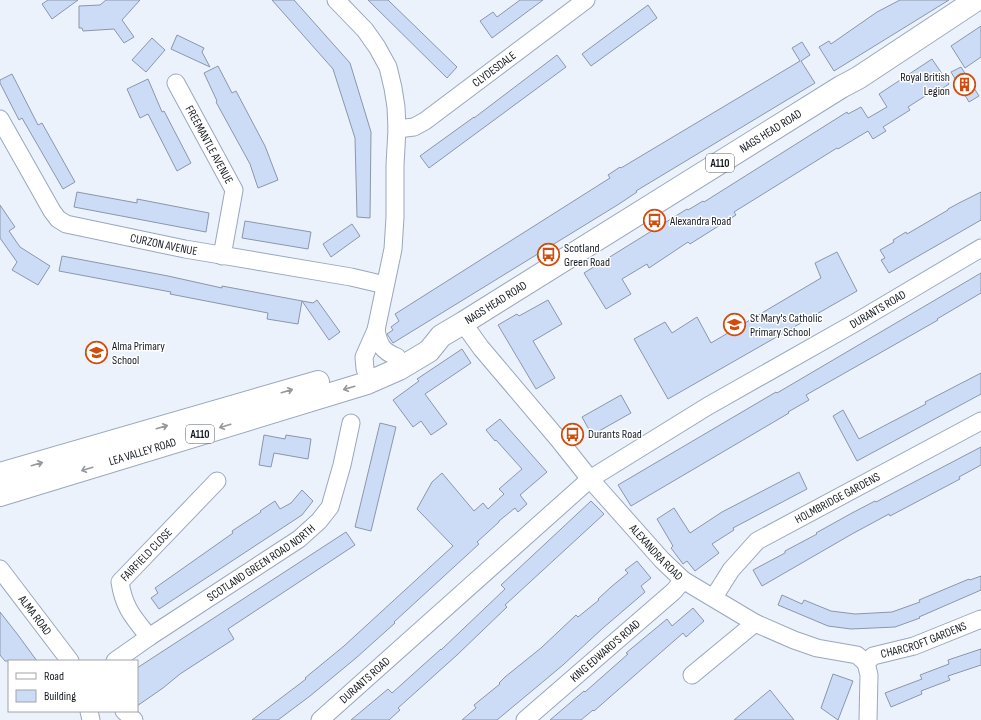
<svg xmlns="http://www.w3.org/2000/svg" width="981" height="720" font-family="'Sofia Sans Condensed',sans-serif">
  <rect width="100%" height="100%" fill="#ecf2fb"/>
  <g fill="#cddcf6" stroke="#8a96ab">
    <polygon points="48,0 78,0 52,19 42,4"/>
    <polygon points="106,0 140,0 122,20 134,37 124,43 114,29 83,31 82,28 79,28 79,6 100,5"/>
    <polygon points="272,0 294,0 350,63 371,132 370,218 357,217 355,138 333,69"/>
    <polygon points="368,0 388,0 457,67 447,78"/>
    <polygon points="520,0 543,0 492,38 480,21 493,12 497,17"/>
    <polygon points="900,0 949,0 834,71 819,47 829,41 831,44 877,12"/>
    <polygon points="648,5 657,18 591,66 582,54"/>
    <polygon points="981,26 981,57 965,68 951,46"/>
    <polygon points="177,35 204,48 202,52 210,67 171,49"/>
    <polygon points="152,38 165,50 146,72 132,60"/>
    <polygon points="802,42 810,55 801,61 815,83 636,191 637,192 619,204 393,343 387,334 393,330 391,327 399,321 395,314 610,178 608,175 620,167 621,168 800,61 792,48"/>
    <polygon points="557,55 566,67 429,168 420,156 474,117 474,118"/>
    <polygon points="932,59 949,84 935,93 933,91 908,107 910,110 883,127 886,131 873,139 868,131 838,149 837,148 734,212 736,215 690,244 688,242 649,268 647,264 622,279 631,294 606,309 584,273 687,209 688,210 703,201 704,202 847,112 848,114 861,107 868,118 887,107 879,94"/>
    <polygon points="218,66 232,93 236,91 265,146 278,180 258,188 250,164 216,102 217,101 204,73"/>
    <polygon points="961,67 979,96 969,102 951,72"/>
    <polygon points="12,74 38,125 42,123 75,182 63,189 22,118 19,120 0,83 0,80"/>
    <polygon points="148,79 162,112 164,111 191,163 177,171 148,114 140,118 127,89"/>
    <polygon points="77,192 137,203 137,199 209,213 206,232 74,207"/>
    <polygon points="981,192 981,220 889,273 881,260 885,258 880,250 894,242 893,240 906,232 907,234 948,210 948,209 959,203"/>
    <polygon points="0,205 15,227 9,231 20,247 50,266 38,285 12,270 17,262 0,238"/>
    <polygon points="245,221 311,232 308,249 242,238"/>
    <polygon points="352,224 360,236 331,257 323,244"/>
    <polygon points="837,252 857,291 668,399 634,339 665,322 672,333 697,317 711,343 821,278 815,263"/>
    <polygon points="62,256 168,276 222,288 222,286 313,303 317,300 340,332 329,340 302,301 298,324 267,319 268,313 170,294 171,292 59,271"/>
    <polygon points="981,273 981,293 937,319 938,320 806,395 809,400 788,412 789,413 631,506 618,485 776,392 777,393"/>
    <polygon points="548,300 562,324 533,341 555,378 536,389 498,325 517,314 519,316"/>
    <polygon points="462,349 471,363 425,394 447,424 431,435 421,421 413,427 393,400 419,381 417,379"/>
    <polygon points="981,373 981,394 857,461 833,416 843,410 859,439 926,404 925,402"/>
    <polygon points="621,395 631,413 592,435 582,417"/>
    <polygon points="500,419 547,472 520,495 527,504 518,512 515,508 499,521 499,522 477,542 479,544 394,622 395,623 356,658 310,696 278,720 252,720 306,679 305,678 344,646 453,546 417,509 432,482 442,473 474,511 483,503 488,509 504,494 499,489 522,469 496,440 495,441 486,430"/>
    <polygon points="380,423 396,427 371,531 355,527"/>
    <polygon points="264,435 285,439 286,435 311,439 308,459 274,453 271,467 259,465"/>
    <polygon points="981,447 981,465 959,477 960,479 890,516 889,514 852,534 762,586 753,570 785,553 785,551 817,534 816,533 852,513 875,501 876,502"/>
    <polygon points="799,472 807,489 733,528 734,530 712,544 719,553 695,571 687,561 683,564 671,548 673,546 657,519 674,508 690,533 722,512"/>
    <polygon points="302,490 313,501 302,515 159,609 151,598 158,593 155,588 233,533 232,531 261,512 260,511 275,501 280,509 291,503"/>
    <polygon points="591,501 604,514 505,605 507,607 457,655 398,708 400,710 389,720 351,720 388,689 392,693 441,649 441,650 505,589 501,585"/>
    <polygon points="346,532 355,545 228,629 234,639 180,674 163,688 137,706 137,668"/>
    <polygon points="637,561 651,578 641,586 645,592 603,628 563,665 497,720 462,720 476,708 474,705 500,684 499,683 505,677 541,648 576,615 578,617 599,600 598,599 611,587 628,573 625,570"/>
    <polygon points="981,576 981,590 919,617 920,618 895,627 851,629 828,626 778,605 782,595 802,604 804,600 831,611 855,614 892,612 920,602 919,600 969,579 970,580"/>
    <polygon points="693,608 704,621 686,637 683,633 594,711 593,710 581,720 550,720 584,691 585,692 628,654 626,653 667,619 672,626"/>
    <polygon points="0,612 18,635 37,661 5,661 0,655"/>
    <polygon points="981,649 981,665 948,676 950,680 921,691 922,694 891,707 885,693 922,679 920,675 949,664 948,660"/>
    <polygon points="833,674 853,681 838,720 821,708"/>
    <polygon points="770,690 794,720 734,720"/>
  </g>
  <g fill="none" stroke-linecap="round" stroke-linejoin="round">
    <defs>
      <g id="minor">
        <polyline points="336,0 365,30 377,47 388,67 393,88 396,107 397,129 395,165 395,217 393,249 376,330 364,357 365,369"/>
        <path id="s1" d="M176 83 234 190 222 256"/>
        <path id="s2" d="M0 119 52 211 58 219 66 224 185 249 351 277 385 285"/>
        <path id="s3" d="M397 129 414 127 425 121 586 0"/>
        <path id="s4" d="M463 323 481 348 559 440 590 479 662 560 683 580 755 623 794 640 817 648 857 655 866 663 869 675 868 720"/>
        <path d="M376 330C379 345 382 351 397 357"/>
        <path id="s5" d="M0 569 70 661"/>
        <path id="s6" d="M714 597 731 570 757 541 981 421"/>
        <path id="s7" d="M149 637C133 617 124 608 120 582L217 481"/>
        <path id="s8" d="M115 661 149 637 299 539 319 521 330 507 342 465 351 423"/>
        <path id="s9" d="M866 663 873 656 914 646 981 619"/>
        <polyline points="692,675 755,623"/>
        <polyline points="89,711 91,720"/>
        <polyline points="124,711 134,720"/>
        <path id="s10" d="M320 720 590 479 708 406 853 324 981 248"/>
        <path id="s11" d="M525 720 674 591 683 580"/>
      </g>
      <g id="major">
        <polyline points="0,474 318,382"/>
        <path id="s12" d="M0 495 367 383 399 369 429 351 441 336 463 323 841 87 858 78 976 0"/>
      </g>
    </defs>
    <use href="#minor" stroke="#9aa7bc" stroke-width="19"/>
    <use href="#major" stroke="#9aa7bc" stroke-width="24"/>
    <use href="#minor" stroke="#fff" stroke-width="17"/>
    <use href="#major" stroke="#fff" stroke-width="22"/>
  </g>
  <defs><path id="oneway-shaft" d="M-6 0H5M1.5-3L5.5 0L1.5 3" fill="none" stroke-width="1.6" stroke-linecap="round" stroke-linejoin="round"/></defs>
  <g stroke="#96989c">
    <use href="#oneway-shaft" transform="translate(349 388) rotate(164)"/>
    <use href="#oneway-shaft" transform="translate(287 391) rotate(-16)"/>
    <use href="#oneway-shaft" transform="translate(225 426) rotate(163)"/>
    <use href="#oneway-shaft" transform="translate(162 427) rotate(-16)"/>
    <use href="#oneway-shaft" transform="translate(37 464) rotate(-16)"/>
    <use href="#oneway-shaft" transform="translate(87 469) rotate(163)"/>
  </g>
  <defs>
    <symbol id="building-ring" viewBox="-11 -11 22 22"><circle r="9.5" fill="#fff" stroke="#d14c0f" stroke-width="1.5"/><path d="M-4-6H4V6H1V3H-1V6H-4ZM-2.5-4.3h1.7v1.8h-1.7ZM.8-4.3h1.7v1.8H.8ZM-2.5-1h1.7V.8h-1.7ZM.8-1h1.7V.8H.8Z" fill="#d14c0f"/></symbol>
    <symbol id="bus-ring" viewBox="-11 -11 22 22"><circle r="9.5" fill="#fff" stroke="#d14c0f" stroke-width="1.5"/><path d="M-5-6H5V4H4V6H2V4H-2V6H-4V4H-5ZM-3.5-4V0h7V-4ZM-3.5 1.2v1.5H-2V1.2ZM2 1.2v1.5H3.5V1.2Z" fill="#d14c0f"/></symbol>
    <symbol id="school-ring" viewBox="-11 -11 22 22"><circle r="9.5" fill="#fff" stroke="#d14c0f" stroke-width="1.5"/><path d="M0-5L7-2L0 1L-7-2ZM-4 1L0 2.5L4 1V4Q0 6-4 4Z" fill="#d14c0f"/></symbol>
  </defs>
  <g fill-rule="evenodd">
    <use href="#building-ring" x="952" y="72" width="25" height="25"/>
    <use href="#bus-ring" x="642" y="208" width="25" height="25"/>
    <use href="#bus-ring" x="536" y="242" width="25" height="25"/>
    <use href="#school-ring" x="722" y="312" width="25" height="25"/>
    <use href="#school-ring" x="84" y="340" width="25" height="25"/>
    <use href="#bus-ring" x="560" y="422" width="25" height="25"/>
  </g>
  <g text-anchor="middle" stroke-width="3" stroke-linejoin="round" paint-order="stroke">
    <g fill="#fff" stroke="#5c5f65" stroke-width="1">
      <rect x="706" y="154" width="28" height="18" rx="3"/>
      <rect x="186" y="425" width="28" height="18" rx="3"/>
    </g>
    <g font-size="11" font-weight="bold" fill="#161b23">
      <text x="720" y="167">A110</text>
      <text x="200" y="438">A110</text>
    </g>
    <g font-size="12" fill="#161b23" stroke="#fff">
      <text dy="4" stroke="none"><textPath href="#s3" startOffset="116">CLYDESDALE</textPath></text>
      <text dy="4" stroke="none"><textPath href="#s12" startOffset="861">NAGS HEAD ROAD</textPath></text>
      <text dy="4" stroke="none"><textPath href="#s1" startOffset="70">FREEMANTLE AVENUE</textPath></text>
      <text dy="4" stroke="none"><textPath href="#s2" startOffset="225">CURZON AVENUE</textPath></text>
      <text dy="4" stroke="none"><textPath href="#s12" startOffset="537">NAGS HEAD ROAD</textPath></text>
      <text dy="4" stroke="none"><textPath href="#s10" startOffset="696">DURANTS ROAD</textPath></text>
      <text dy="4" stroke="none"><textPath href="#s12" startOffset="149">LEA VALLEY ROAD</textPath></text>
      <text dy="4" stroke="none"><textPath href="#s6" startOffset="162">HOLMBRIDGE GARDENS</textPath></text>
      <text dy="4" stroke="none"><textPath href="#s4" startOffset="300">ALEXANDRA ROAD</textPath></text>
      <text dy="4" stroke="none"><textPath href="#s7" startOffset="101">FAIRFIELD CLOSE</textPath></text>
      <text dy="4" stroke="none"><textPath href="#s8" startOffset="176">SCOTLAND GREEN ROAD NORTH</textPath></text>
      <text dy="4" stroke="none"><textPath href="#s5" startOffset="58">ALMA ROAD</textPath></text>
      <text dy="4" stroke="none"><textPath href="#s9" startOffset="63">CHARCROFT GARDENS</textPath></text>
      <text dy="4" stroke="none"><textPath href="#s11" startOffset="106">KING EDWARD'S ROAD</textPath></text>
      <text dy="4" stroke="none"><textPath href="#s10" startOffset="60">DURANTS ROAD</textPath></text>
    </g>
    <g font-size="12" fill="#161b23" stroke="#fff" text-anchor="start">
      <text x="950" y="81" text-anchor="end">Royal British<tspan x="950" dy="14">Legion</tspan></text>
      <text x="670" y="225">Alexandra Road</text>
      <text x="564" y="252">Scotland<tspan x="564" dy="14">Green Road</tspan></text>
      <text x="750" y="322">St Mary's Catholic<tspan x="750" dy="14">Primary School</tspan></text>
      <text x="112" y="350">Alma Primary<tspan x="112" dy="14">School</tspan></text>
      <text x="588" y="438">Durants Road</text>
    </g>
  </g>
  <rect x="8" y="660" width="130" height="52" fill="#ffffff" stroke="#a2a4a7"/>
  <rect x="16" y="673" width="20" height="6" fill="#ffffff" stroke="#a2a4a7"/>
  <text x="44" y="680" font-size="12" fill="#161b23">Road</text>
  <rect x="16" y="690" width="20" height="12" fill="#cddcf6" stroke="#a2a4a7"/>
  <text x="44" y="700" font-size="12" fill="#161b23">Building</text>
</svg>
